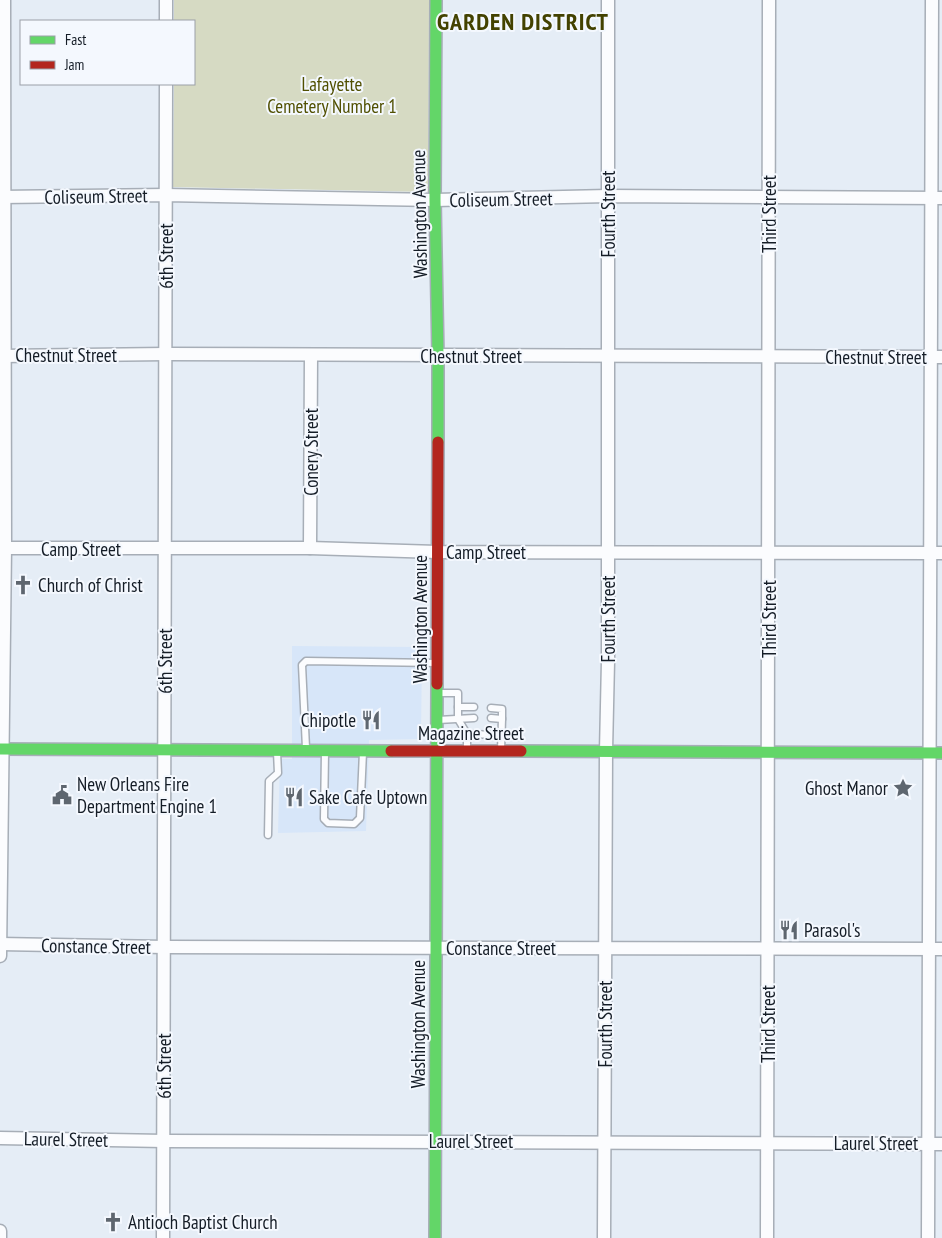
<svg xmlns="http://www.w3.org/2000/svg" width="942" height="1238" font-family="'PT Sans Narrow',sans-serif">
  <rect width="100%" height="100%" fill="#e5edf6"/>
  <polygon fill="#d7e6f9" points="292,646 422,647 421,739 369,740 366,831 278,833 280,759 292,759"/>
  <polygon fill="#d6dac3" points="174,0 429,0 428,192 173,187 174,84 194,84 194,21 174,21"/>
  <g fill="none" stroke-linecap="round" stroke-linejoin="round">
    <defs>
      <g id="lane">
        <polyline points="438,693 458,693 458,707"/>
        <polyline points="491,708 502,709 502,719"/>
        <polyline points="491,718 502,719 501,750"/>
        <polyline points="438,720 474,718"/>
        <polyline points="467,734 501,735"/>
        <polyline points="306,748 302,665 306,661 436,663"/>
        <polyline points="467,749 467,734 458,719 458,707 474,707"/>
        <polyline points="325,752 324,819 328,823 354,824 360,818 363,752"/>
        <polyline points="268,835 269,781 278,773 277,752"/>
      </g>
      <g id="street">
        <polyline points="166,21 166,0"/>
        <polyline points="0,197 166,195 435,200 608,196 942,198"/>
        <polyline points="0,356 166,354 942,357"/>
        <polyline points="0,548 310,548 437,552 942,553"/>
        <polyline points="310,548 311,355"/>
        <polyline points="0,944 165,947 942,949"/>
        <polyline points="0,956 5,548 4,0"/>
        <polyline points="0,1138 164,1141 942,1144"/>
        <polyline points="0,1231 0,1238"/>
        <polyline points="163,1238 166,84"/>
        <polyline points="604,1238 606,751 608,661 608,0"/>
        <polyline points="767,1238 769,0"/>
        <polyline points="928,1238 932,0"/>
      </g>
      <g id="fast">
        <polyline points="436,0 435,200 438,356 438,442"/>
        <polyline points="0,749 391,751"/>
        <polyline points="521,751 942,753"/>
        <polyline points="435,1238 437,684"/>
      </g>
      <g id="jam">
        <polyline points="437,684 438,442"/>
        <polyline points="391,751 521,751"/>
      </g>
    </defs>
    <use href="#lane" stroke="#a7aeb7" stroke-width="9"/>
    <use href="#street" stroke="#a7aeb7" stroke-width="15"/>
    <use href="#fast" stroke="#a7aeb7" stroke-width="14"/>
    <use href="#jam" stroke="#a7aeb7" stroke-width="14"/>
    <use href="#lane" stroke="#fbfcfe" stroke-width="6"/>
    <use href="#street" stroke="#fbfcfe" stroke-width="12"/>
    <use href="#fast" stroke="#63d668" stroke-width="11"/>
    <use href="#jam" stroke="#b3261e" stroke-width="11"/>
  </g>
  <defs>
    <symbol id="church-bare" viewBox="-9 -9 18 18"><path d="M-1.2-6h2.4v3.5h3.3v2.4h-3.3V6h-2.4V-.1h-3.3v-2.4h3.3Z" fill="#5e666f" stroke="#f4f8fe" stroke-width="2.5" paint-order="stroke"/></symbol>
    <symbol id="restaurant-bare" viewBox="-9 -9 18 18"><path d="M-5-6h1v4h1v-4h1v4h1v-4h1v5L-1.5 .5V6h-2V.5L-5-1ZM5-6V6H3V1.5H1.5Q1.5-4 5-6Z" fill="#5e666f" stroke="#f4f8fe" stroke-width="2.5" paint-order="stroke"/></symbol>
    <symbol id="sight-bare" viewBox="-9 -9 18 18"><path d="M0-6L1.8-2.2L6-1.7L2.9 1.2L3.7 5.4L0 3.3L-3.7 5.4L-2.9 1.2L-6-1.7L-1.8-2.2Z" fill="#5e666f" stroke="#f4f8fe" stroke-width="2.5" paint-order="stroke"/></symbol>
    <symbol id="civic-bare" viewBox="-9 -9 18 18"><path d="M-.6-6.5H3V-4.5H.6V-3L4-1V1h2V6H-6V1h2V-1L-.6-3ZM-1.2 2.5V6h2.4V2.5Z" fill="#5e666f" stroke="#f4f8fe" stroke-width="2.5" paint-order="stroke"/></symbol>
  </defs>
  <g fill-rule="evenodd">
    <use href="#church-bare" x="9" y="571" width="28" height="28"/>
    <use href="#restaurant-bare" x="357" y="706" width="28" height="28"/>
    <use href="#sight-bare" x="889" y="774" width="28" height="28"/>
    <use href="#civic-bare" x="48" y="781" width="28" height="28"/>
    <use href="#restaurant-bare" x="280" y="783" width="28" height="28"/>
    <use href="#restaurant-bare" x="775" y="916" width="28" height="28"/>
    <use href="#church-bare" x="99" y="1208" width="28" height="28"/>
  </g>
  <g text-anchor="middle" stroke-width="4" stroke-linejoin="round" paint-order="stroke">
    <g font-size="19" fill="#515002" stroke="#f4f8fe">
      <text x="332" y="91">Lafayette<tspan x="332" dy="22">Cemetery Number 1</tspan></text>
    </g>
    <g font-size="19" fill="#151d27" stroke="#f4f8fe">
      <text transform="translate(96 196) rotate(-1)" y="7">Coliseum Street</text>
      <text transform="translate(501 199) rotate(-1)" y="7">Coliseum Street</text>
      <text transform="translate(419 214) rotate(-91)" y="7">Washington Avenue</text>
      <text transform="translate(608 214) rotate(-90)" y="7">Fourth Street</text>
      <text transform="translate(769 214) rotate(-90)" y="7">Third Street</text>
      <text transform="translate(166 256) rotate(-90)" y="7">6th Street</text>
      <text x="66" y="362">Chestnut Street</text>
      <text x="471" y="363">Chestnut Street</text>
      <text x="876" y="364">Chestnut Street</text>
      <text transform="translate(311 452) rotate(-90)" y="7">Conery Street</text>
      <text x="81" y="556">Camp Street</text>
      <text x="486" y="559">Camp Street</text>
      <text transform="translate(420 619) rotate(-90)" y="7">Washington Avenue</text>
      <text transform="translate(608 619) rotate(-90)" y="7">Fourth Street</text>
      <text transform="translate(769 619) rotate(-90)" y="7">Third Street</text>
      <text transform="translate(165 661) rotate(-90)" y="7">6th Street</text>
      <text x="471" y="740">Magazine Street</text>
      <text transform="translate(96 946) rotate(1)" y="7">Constance Street</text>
      <text x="501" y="955">Constance Street</text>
      <text transform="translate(418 1024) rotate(-90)" y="7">Washington Avenue</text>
      <text transform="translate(605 1024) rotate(-90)" y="7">Fourth Street</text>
      <text transform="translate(768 1024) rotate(-90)" y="7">Third Street</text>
      <text transform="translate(164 1066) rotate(-90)" y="7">6th Street</text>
      <text transform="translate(66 1139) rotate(1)" y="7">Laurel Street</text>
      <text x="471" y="1148">Laurel Street</text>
      <text x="876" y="1150">Laurel Street</text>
    </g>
    <g font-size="19" fill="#151d27" stroke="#f4f8fe" text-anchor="start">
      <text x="38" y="592">Church of Christ</text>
      <text x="356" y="727" text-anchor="end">Chipotle</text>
      <text x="77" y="791">New Orleans Fire<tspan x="77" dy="22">Department Engine 1</tspan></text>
      <text x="888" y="795" text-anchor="end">Ghost Manor</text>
      <text x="309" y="804">Sake Cafe Uptown</text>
      <text x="804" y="937">Parasol's</text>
      <text x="128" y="1229">Antioch Baptist Church</text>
    </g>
    <g font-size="24" font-weight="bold" letter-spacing="1" fill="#434200" stroke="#f4f8fe">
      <text x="523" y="30">GARDEN DISTRICT</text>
    </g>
  </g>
  <rect x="20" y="20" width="175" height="65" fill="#f4f8fe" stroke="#9ba0a8"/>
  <rect x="30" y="36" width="25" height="8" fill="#63d668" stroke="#9ba0a8"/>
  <text x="65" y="45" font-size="15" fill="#151d27">Fast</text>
  <rect x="30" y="61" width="25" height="8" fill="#b3261e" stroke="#9ba0a8"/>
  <text x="65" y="70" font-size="15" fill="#151d27">Jam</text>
</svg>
